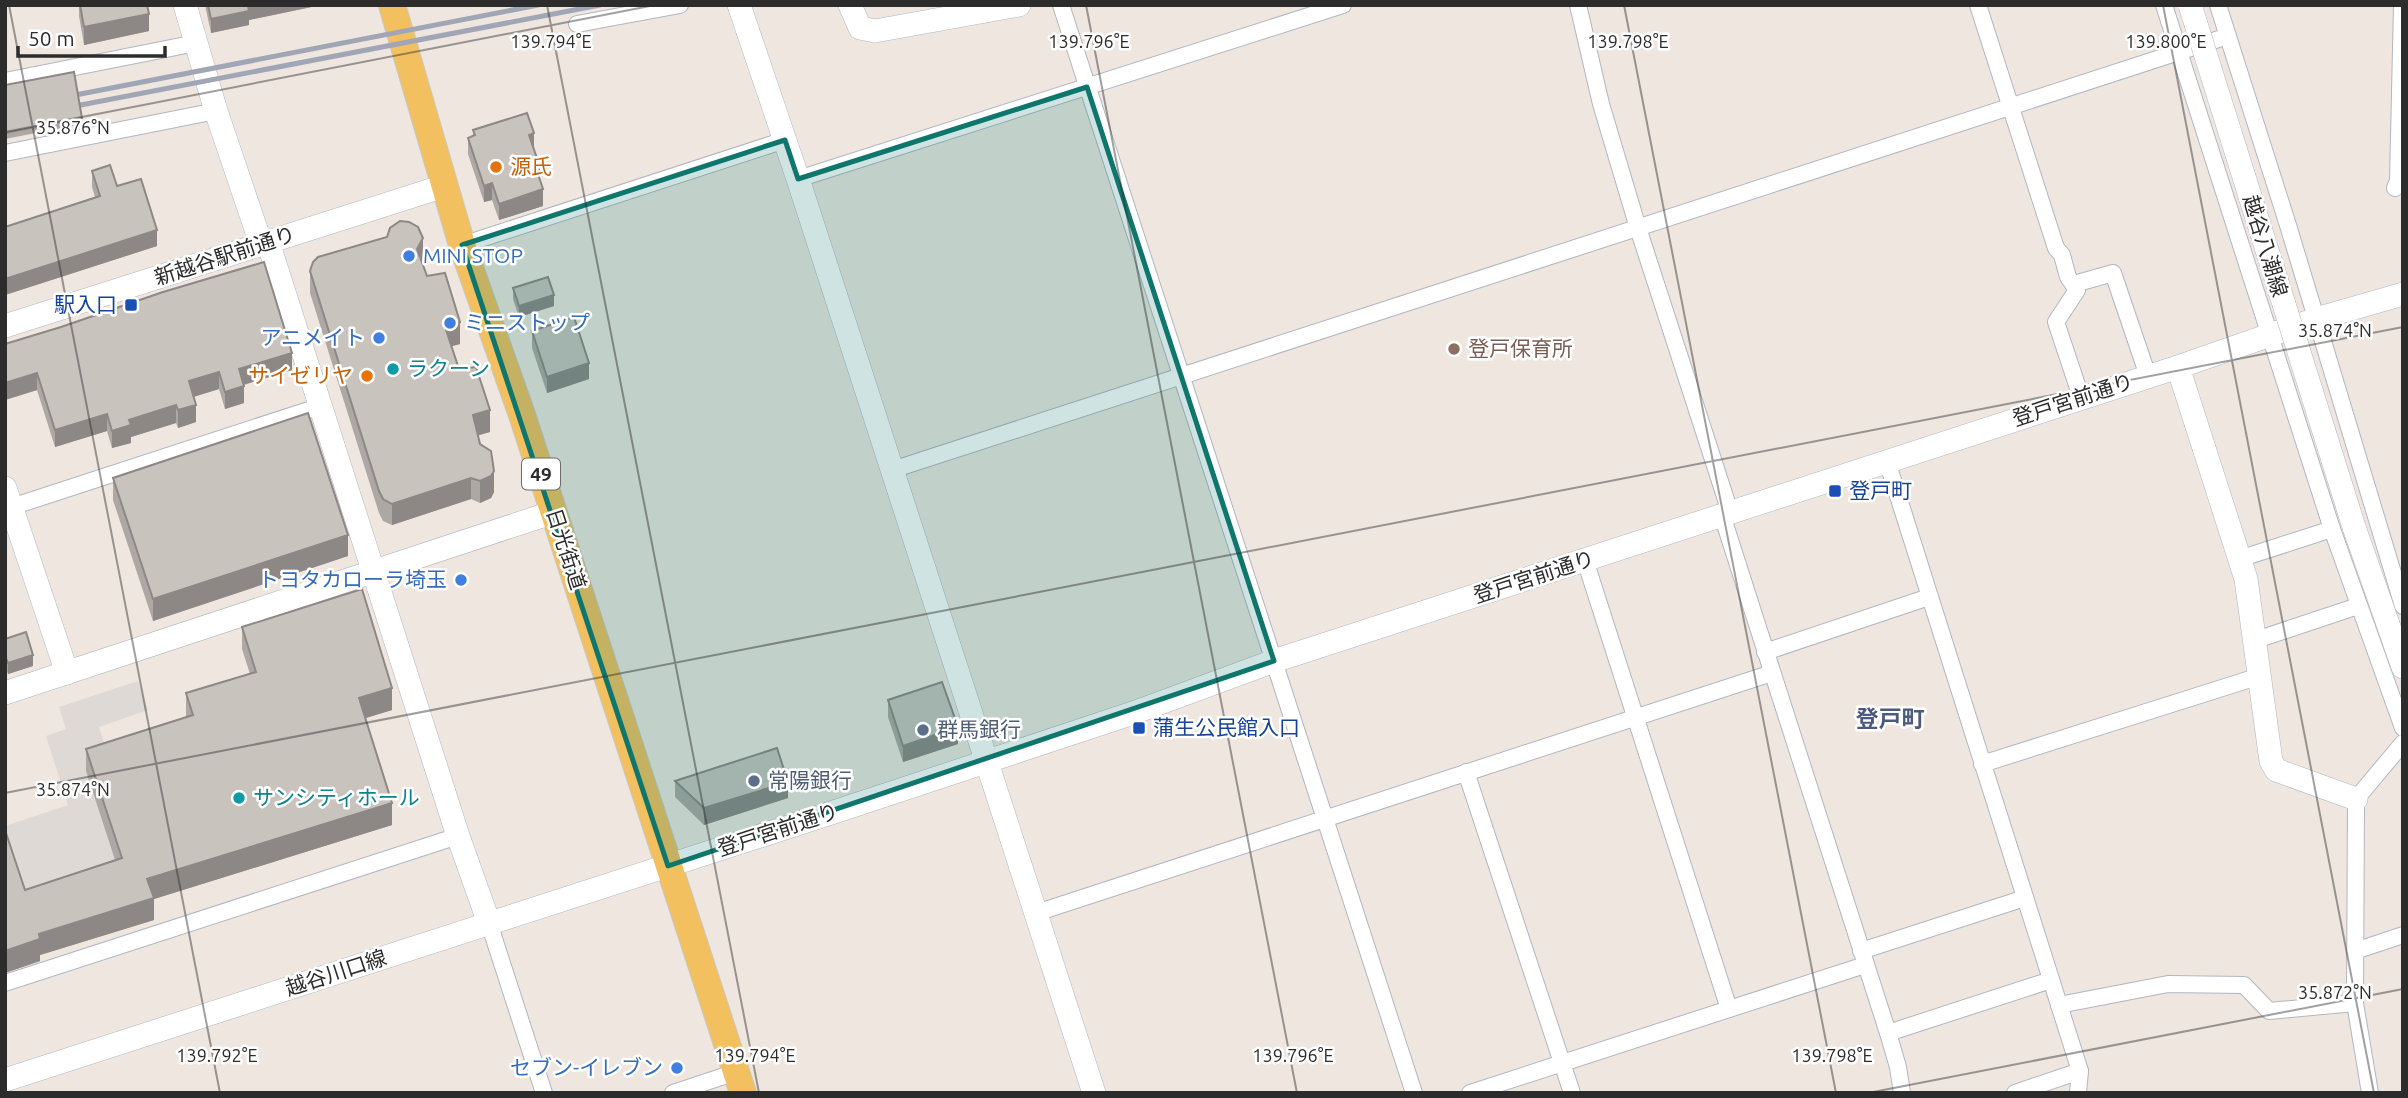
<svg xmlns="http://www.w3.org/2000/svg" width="2408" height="1098" font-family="Ubuntu,'Noto Sans JP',sans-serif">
  <rect width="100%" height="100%" fill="#eee6df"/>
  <polygon fill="#ded9d5" points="138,681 148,710 99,727 110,762 122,880 25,912 5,852 5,826 68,805 46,736 66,729 59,707"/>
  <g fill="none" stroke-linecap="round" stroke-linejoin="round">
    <defs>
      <g id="street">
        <polyline points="1061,5 1414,1093"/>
        <polyline points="1578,5 1601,104 1638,228 1730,512"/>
        <polyline points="1978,5 2056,248 2062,255 2068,277 2077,290 2056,322 2081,397"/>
        <polyline points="2164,5 2332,529 2403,728"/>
        <polyline points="2218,5 2287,222 2403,606"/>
        <polyline points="577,24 680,5"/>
        <polyline points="5,81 196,43"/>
        <polyline points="5,153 216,111"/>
        <polyline points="798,179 1343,5"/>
        <polyline points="2395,188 2398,181 2402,5"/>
        <polyline points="462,245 785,140"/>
        <polyline points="2074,284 2113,273 2148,376"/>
        <polyline points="1887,461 2080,1071 2078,1093"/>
        <polyline points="892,470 2228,36"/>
        <polyline points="5,509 321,406"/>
        <polyline points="1722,515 1888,1033 1898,1067 1902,1093"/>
        <polyline points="2239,559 2332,529"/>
        <polyline points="1585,560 1729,1009"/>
        <polyline points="2256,640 2358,606"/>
        <polyline points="1765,652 1929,597"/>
        <polyline points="1982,764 2260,676"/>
        <polyline points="1466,772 1572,1093"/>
        <polyline points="1036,913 1772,673"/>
        <polyline points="489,923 544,1093"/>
        <polyline points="1861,951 2025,898"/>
        <polyline points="2355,951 2403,935"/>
        <polyline points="5,983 458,836"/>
        <polyline points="2059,1005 2168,984 2244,985 2269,1011 2355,1003"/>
        <polyline points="1888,1033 2051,980"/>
        <polyline points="673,1093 736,1072"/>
        <polyline points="1470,1093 1865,965"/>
        <polyline points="2015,1093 2080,1071"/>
        <polyline points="2370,1093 2355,1003 2356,799 2403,743"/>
      </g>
      <g id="secondary">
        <polyline points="185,5 216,111 261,244"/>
        <polyline points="739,5 798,179 1094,1093"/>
        <polyline points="850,5 860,28 875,31 1019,5"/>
        <polyline points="268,242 458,836 489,923"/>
        <polyline points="5,326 444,186"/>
        <polyline points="2178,367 2246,579 2271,761 2276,770 2356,799"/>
        <polyline points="5,488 67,673"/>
        <polyline points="2354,527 2403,667"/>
        <polyline points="5,693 554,512"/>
        <polyline points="5,1080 831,813 1133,713 1274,661 2178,367 2316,319 2403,294"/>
      </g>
      <polyline id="primary" points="392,5 462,245 522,415 743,1093"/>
    </defs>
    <use href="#street" stroke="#b2b6c0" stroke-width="18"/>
    <use href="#secondary" stroke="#b2b6c0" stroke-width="24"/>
    <use href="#primary" stroke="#c8c8c8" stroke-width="28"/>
    <use href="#street" stroke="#fff" stroke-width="16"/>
    <use href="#secondary" stroke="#fff" stroke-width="23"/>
    <use href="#primary" stroke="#f2c05f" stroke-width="26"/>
    <g stroke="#a1a6b6" stroke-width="5">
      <polyline points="60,98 538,5"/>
      <polyline points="60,109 600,5"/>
    </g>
    <defs>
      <polyline id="secondary-bridge" points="2190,5 2354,527"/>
    </defs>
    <use href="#secondary-bridge" stroke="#b2b6c0" stroke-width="24" stroke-linecap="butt"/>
    <use href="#secondary-bridge" stroke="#fff" stroke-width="23"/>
  </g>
  <g fill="#ada8a3">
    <polygon points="79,5 147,5 149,31 84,45 79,16"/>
    <polygon points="205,5 321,5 249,20 249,25 211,33"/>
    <polygon points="5,85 82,118 82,124 5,139"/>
    <polygon points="473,130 534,148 540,181 543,206 499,220 492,200 484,202 468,154 468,138 473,136"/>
    <polygon points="92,171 117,186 157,246 5,295 5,227 95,197 92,187"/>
    <polygon points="387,237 423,259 422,262 427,276 460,344 452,346 459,369 490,432 477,435 494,492 491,498 480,503 471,499 392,525 383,521 379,513 310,293 310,271"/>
    <polygon points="513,288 554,306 519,317 513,299"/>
    <polygon points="532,331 589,379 547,393 532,348"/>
    <polygon points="5,344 292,370 244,385 244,403 225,409 219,389 194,397 196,422 178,428 176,423 131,437 131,443 112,448 107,431 55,447 37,390 5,400"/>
    <polygon points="113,478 348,556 153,621 113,500"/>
    <polygon points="242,627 392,710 366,718 392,825 154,899 154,920 40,955 40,961 5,973 5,830 25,890 115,860 86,771 86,749 186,717 186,693 250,674 242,649"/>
    <polygon points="5,639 33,666 8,674 5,667"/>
    <polygon points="888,700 958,744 903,762 888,717"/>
    <polygon points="675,781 788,798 704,825 675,797"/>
  </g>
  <g fill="#8d8885">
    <polygon points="252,5 321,5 249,20 249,25 211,33 211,19"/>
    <polygon points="149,14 149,31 84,45 84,27"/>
    <polygon points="534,133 534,150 529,135"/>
    <polygon points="540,167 540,184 536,168"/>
    <polygon points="492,183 492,200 484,202 484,186"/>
    <polygon points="543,189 543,206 499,220 499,204"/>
    <polygon points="157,230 157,246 5,295 5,279"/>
    <polygon points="423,238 423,259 417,271 417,249"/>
    <polygon points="554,295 554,306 519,317 519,306"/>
    <polygon points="460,322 460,344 445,348 445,327"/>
    <polygon points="292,353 292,370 239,386 239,369"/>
    <polygon points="589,363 589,379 547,393 547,377"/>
    <polygon points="219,372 219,389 189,398 189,381"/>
    <polygon points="37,373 37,390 5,400 5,383"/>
    <polygon points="244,386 244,403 225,409 225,392"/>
    <polygon points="176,405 176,423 131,437 131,443 112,448 112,431 129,420"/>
    <polygon points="196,405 196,422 178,428 178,410"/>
    <polygon points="490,410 490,432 473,437 473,415"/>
    <polygon points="107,414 107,431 55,447 55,430"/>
    <polygon points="494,471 494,492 491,498 480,503 480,481"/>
    <polygon points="471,478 471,499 392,525 392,504"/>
    <polygon points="348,535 348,556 153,621 153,599"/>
    <polygon points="33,655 33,666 8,674 8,663"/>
    <polygon points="392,688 392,710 359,720 359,698"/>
    <polygon points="958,727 958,744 903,762 903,746"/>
    <polygon points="788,782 788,798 704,825 704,808"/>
    <polygon points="392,803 392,825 154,899 154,920 40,955 40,961 5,973 5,951 147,879"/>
  </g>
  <g fill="#c9c3be" stroke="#8d8885" stroke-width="2">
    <polygon points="80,5 147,5 149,14 84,27"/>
    <polygon points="208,5 252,5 248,6 249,11 211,19"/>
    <polygon points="74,72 82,118 5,133 5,85"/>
    <polygon points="527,113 534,133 529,135 540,167 536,168 543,189 499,204 492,183 484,186 468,138 475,135 473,130"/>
    <polygon points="110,165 117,186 141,179 157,230 5,279 5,227 100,196 92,171"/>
    <polygon points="400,221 409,222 418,227 423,238 417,249 427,276 445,273 460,322 445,327 459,369 476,367 490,410 473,415 480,444 491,451 494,471 491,476 480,481 471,478 392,504 383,499 379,491 310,271 313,262 318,257 387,237 390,228"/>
    <polygon points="264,262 292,353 239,369 244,386 225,392 219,372 189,381 196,405 178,410 176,405 129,420 131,425 112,431 107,414 55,430 37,373 5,383 5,344 61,327 163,292"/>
    <polygon points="548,277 554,295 519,306 513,288"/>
    <polygon points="574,317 589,363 547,377 532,331"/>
    <polygon points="308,413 348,535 153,599 113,478"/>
    <polygon points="362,589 392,688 359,698 392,803 147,879 154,898 39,934 40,939 5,951 5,830 25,890 122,858 86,749 193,715 186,693 256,672 242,627"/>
    <polygon points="26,632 33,655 8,663 5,656 5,639"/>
    <polygon points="942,682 958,727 903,746 888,700"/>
    <polygon points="777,748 788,782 704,808 675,781"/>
  </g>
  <path fill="#0f766e" fill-opacity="0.2" stroke="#0f766e" stroke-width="5" stroke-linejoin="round" d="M1087 87 1274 661 668 866 462 245 785 140 798 179Z"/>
  <path fill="none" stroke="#2c2c2c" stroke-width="2" stroke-opacity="0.45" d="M9 5 220 1093M547 5 759 1093M1086 5 1297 1093M1624 5 1836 1093M2163 5 2374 1093M5 132 655 5M5 793 2403 327M1868 1093 2403 989"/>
  <g fill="#e8710a" stroke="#fff" stroke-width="2.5">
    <circle cx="496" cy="167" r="7"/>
    <circle cx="367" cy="376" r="7"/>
  </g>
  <g fill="#3f7fe0" stroke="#fff" stroke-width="2.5">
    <circle cx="409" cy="256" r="7"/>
    <circle cx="450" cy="323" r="7"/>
    <circle cx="379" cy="338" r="7"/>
    <circle cx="461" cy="580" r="7"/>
    <circle cx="677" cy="1068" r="7"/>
  </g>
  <g fill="#1a4fb4" stroke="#fff" stroke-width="2.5">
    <rect x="124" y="298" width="14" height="14" rx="3.5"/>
    <rect x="1828" y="484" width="14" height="14" rx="3.5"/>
    <rect x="1132" y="721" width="14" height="14" rx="3.5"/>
  </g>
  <circle fill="#8d6e63" stroke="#fff" stroke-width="2.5" cx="1454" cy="349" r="7"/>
  <g fill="#0f9aa8" stroke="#fff" stroke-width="2.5">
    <circle cx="393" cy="369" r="7"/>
    <circle cx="239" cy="798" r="7"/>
  </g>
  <g fill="#5c6f8a" stroke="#fff" stroke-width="2.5">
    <circle cx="923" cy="730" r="7"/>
    <circle cx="754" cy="781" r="7"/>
  </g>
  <g text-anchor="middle" stroke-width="5" stroke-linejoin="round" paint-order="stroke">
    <rect fill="#fff" stroke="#6b6b6b" stroke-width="2" x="522" y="458.5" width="38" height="31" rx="5"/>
    <g font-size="19" font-weight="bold" fill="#2c2c2c">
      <text x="541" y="481">49</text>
    </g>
    <g font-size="21" fill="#c56008" stroke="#fff" text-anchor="start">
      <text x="510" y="174">源氏</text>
      <text x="353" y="383" text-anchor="end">サイゼリヤ</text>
    </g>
    <g font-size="21" fill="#2c2c2c" stroke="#fff">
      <text transform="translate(2265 246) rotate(73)" y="7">越谷八潮線</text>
      <text transform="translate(225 256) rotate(-18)" y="7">新越谷駅前通り</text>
      <text transform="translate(2073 400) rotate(-18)" y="7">登戸宮前通り</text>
      <text transform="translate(566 549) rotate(72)" y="7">日光街道</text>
      <text transform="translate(1534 577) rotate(-18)" y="7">登戸宮前通り</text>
      <text transform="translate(778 830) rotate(-18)" y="7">登戸宮前通り</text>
      <text transform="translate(336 973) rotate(-18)" y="7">越谷川口線</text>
    </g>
    <g font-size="21" fill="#366cbe" stroke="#fff" text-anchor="end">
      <text x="423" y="263" text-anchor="start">MINI STOP</text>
      <text x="464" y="330" text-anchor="start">ミニストップ</text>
      <text x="365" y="345">アニメイト</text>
      <text x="447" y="587">トヨタカローラ埼玉</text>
      <text x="663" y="1075">セブン-イレブン</text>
    </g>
    <g font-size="21" fill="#164399" stroke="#fff" text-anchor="start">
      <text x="117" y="312" text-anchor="end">駅入口</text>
      <text x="1849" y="498">登戸町</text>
      <text x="1153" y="735">蒲生公民館入口</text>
    </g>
    <g font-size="21" fill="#785e54" stroke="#fff" text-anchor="start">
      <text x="1468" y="356">登戸保育所</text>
    </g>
    <g font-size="21" fill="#0d838f" stroke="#fff" text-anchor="start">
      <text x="407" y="376">ラクーン</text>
      <text x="253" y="805">サンシティホール</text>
    </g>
    <g font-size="21" fill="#4e5e75" stroke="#fff" text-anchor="start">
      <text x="937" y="737">群馬銀行</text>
      <text x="768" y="788">常陽銀行</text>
    </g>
    <g font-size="23" font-weight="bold" fill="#4c5a7e" stroke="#fff">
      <text x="1890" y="727">登戸町</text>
    </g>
  </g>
  <g font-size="18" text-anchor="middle" fill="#2c2c2c" stroke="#fff" stroke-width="5" stroke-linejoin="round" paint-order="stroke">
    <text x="551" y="48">139.794°E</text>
    <text x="1089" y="48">139.796°E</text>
    <text x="1628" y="48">139.798°E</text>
    <text x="2166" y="48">139.800°E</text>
    <text x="73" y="134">35.876°N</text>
    <text x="2335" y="337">35.874°N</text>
    <text x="73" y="796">35.874°N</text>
    <text x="2335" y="999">35.872°N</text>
    <text x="217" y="1062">139.792°E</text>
    <text x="755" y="1062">139.794°E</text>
    <text x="1293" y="1062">139.796°E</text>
    <text x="1832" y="1062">139.798°E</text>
  </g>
  <rect width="2408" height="1098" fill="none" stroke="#2c2c2c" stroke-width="14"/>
  <path d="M18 46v10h147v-10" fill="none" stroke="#2c2c2c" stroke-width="3.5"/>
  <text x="28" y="46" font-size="21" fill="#2c2c2c" stroke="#ffffff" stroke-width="5" paint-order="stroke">50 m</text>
</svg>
